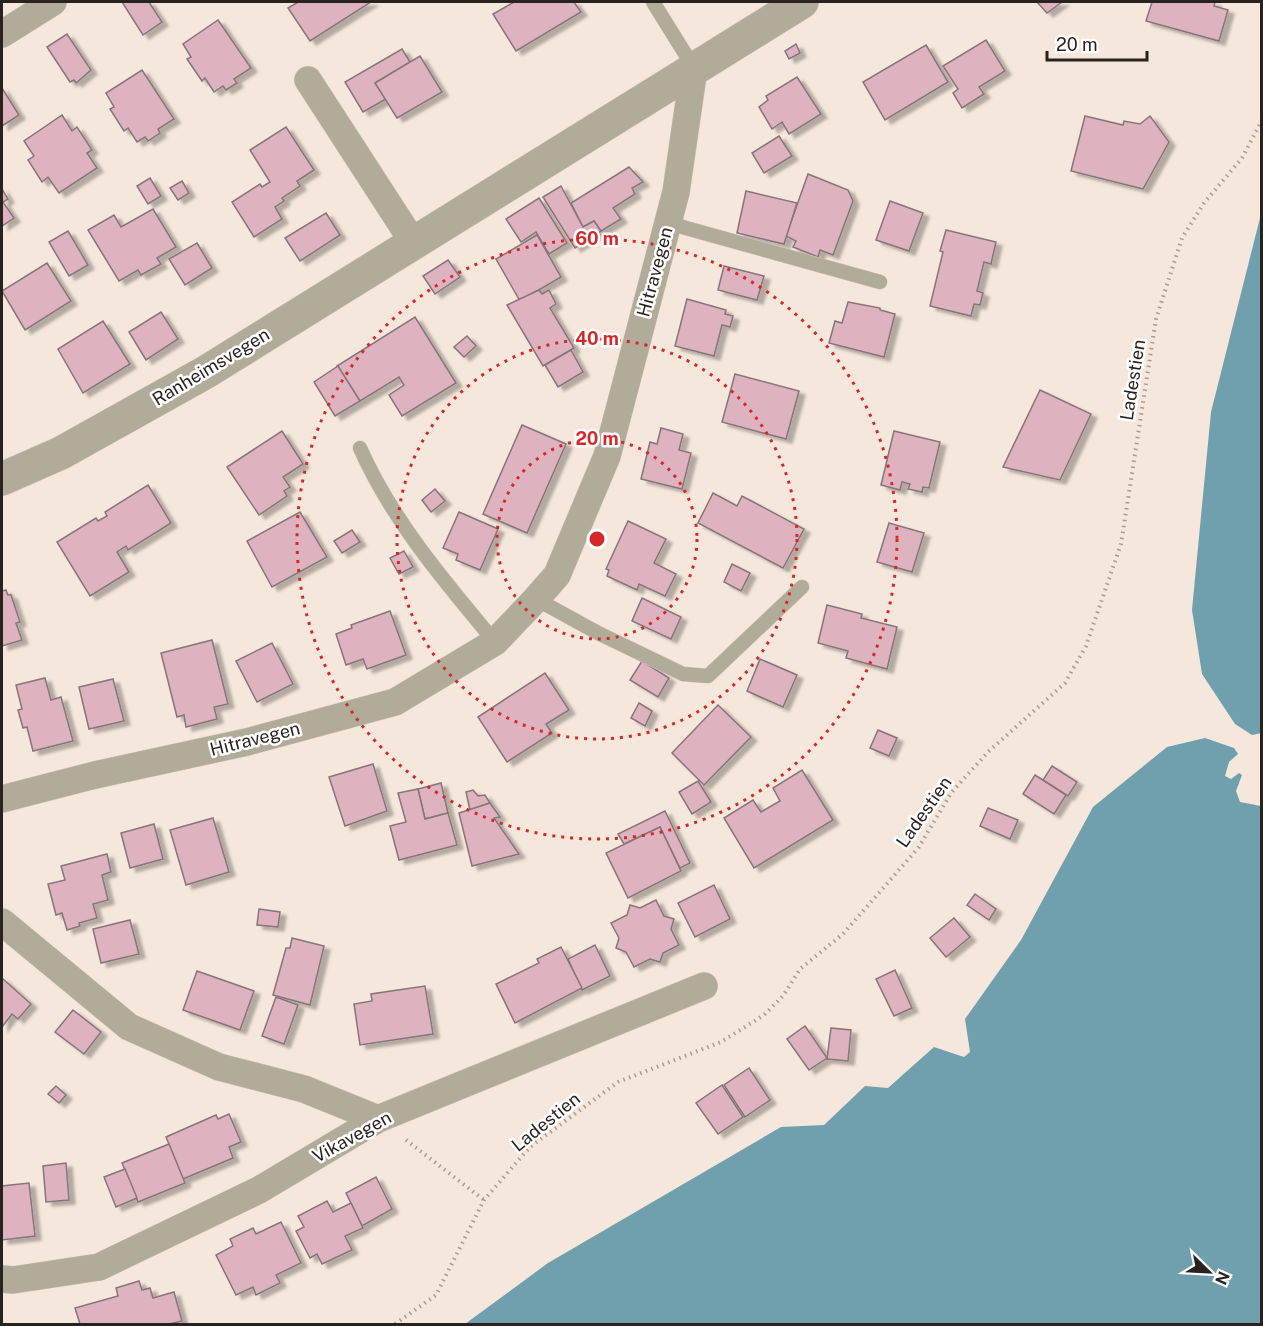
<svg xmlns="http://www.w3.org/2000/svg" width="1263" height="1326" font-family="'Public Sans',sans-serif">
  <defs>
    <filter id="shadow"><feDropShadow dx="6" dy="4" stdDeviation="1.5" flood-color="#0004"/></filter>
  </defs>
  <rect width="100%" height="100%" fill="#f5e7db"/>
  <g fill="#70a0ad">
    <polygon points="1261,214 1262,733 1252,735 1235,724 1202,674 1192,610 1211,412"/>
    <polygon points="1205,738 1234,748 1238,754 1229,762 1225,776 1231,779 1239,773 1242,775 1236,791 1240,802 1261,806 1261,1324 465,1324 548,1263 781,1127 824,1125 865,1086 888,1088 934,1047 964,1057 970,1052 965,1019 1021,940 1093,807 1167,747"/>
  </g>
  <g fill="#deb2bf" stroke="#86757a" stroke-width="1.5" filter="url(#shadow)">
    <polygon points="122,2 149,2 162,22 143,35"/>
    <polygon points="298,2 371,2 310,41 288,8"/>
    <polygon points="514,2 574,2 581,12 516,51 493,14"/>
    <polygon points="1037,2 1062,2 1047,13"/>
    <polygon points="1152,2 1215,2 1214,6 1228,10 1219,41 1146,21"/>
    <polygon points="218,20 251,68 234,79 237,83 226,90 223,86 214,92 205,78 202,81 187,59 191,57 183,44"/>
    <polygon points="67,34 91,70 76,83 74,80 70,82 47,47"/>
    <polygon points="986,40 1005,71 979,87 984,94 962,108 953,93 958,89 943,66"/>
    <polygon points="796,44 800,53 789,59 785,51"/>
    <polygon points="926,45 948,82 885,120 863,82"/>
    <polygon points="402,49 410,62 375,83 386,99 363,112 345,82"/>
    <polygon points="420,56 442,92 397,118 375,83"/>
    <polygon points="142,70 174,119 158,129 160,133 148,141 145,137 137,142 128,128 124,131 110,109 114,107 106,93"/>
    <polygon points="797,77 821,114 789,134 782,122 772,129 759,107 768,100 766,96"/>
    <polygon points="2,88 19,115 2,126"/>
    <polygon points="62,115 72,131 77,127 92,150 87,153 97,168 59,193 48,177 42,182 28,160 34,156 24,141"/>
    <polygon points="1085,116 1123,125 1124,121 1140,124 1150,116 1169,142 1143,189 1071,171"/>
    <polygon points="286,127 314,170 297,181 300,186 282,198 284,201 275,207 282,219 254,237 232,202 260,184 262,187 270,182 250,150"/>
    <polygon points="779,136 792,156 764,173 752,153"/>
    <polygon points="629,167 643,182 632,188 635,194 613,208 621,219 601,231 594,221 583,227 571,203"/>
    <polygon points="808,174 848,190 853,201 833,255 820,250 818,257 793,247 796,241 786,236"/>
    <polygon points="150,178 161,196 148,204 137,186"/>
    <polygon points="182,181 189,193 178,200 170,188"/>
    <polygon points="561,186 583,227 594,221 601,231 575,248 543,197"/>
    <polygon points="2,189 8,199 3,202 14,218 2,226"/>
    <polygon points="746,191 797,203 784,244 737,233"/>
    <polygon points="539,198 567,243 549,254 536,232 521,242 506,219"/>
    <polygon points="890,201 923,213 909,251 876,240"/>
    <polygon points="153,209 176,247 157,258 161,264 141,275 138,270 119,281 88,230 114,215 121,227"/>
    <polygon points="326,213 340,235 300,261 285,238"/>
    <polygon points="946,230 996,242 991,264 984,262 977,291 983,293 980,305 974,304 971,316 930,306 943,252 940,251"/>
    <polygon points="68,231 88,265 69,276 49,242"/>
    <polygon points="537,235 561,277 520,301 496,259"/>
    <polygon points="197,243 212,268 185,285 169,259"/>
    <polygon points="448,260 460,277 435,294 423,276"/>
    <polygon points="47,263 71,301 25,330 2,291"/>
    <polygon points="724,266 764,276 757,300 718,290"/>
    <polygon points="539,290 542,294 549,290 556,304 550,308 574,348 543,366 507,305"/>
    <polygon points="687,299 726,310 725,314 733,316 730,327 722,325 714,356 675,346"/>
    <polygon points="848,302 880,308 880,310 895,314 884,357 829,343 835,321 842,323"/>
    <polygon points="161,312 178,339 146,360 129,332"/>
    <polygon points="415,317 456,383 402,416 389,395 404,385 399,377 360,401 337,366"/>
    <polygon points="103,321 130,364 83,393 58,349"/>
    <polygon points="467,336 476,346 464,357 454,347"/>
    <polygon points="571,350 583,372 558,387 545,365"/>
    <polygon points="338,366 360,401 335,416 314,382"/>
    <polygon points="735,374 799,391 786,439 722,422"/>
    <polygon points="1040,390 1091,414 1060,480 1003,467"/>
    <polygon points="522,425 566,444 527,533 483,514"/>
    <polygon points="661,428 683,434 679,450 691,453 682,489 641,479 650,442 657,444"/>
    <polygon points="282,431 303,464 283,477 290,487 284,491 287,496 259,515 227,467"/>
    <polygon points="894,431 940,442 929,488 923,487 922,492 908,489 910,484 902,482 900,490 881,485"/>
    <polygon points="148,485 171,523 128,550 126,546 117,552 129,572 90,596 57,542 96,518 98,521 107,516 105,512"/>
    <polygon points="435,489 445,501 431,512 422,500"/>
    <polygon points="713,493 737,506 742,496 804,529 783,568 698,523"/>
    <polygon points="300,512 327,557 272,587 247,541"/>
    <polygon points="459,512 498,529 480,570 456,560 458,554 443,548"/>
    <polygon points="628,521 666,539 654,563 676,574 665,596 639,584 637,590 607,576 609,570 606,569"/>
    <polygon points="889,523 924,533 912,572 877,562"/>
    <polygon points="352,530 360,542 342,553 334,541"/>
    <polygon points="404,551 413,567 399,574 390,558"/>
    <polygon points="732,564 750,573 741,591 724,582"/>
    <polygon points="6,590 8,595 11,595 20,622 16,623 22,640 2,646 2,591"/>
    <polygon points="642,598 681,617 671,639 632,621"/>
    <polygon points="827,605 862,614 861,618 897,627 887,669 846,658 848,651 818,643"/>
    <polygon points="390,611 406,655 367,669 363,659 346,665 336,634 352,628 351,625"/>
    <polygon points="212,640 228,704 214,707 217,719 186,727 184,715 177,717 161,653"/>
    <polygon points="272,643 293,684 257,702 236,661"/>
    <polygon points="760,659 797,675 783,707 747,691"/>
    <polygon points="642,661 669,678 658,697 630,680"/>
    <polygon points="545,673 569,710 546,724 552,733 507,762 478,717"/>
    <polygon points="45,678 51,700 61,697 73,741 33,751 27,727 23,728 18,710 22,709 16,685"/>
    <polygon points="113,679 124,721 89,729 79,687"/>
    <polygon points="639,703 652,711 645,726 631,718"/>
    <polygon points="718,705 751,737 704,785 672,753"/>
    <polygon points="878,730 897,738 889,756 870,748"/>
    <polygon points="373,764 387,811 345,826 329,777"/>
    <polygon points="1052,766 1077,782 1068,796 1043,780"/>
    <polygon points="802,770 833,820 754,868 724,818 753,800 761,812 780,801 773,788"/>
    <polygon points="1035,775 1066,795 1054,814 1023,794"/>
    <polygon points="698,781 711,802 692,814 679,792"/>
    <polygon points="441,783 448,813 425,819 418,789"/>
    <polygon points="418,789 425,819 448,813 457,845 399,860 390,826 406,822 398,793"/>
    <polygon points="473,790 478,796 485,795 490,803 470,810 466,792"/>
    <polygon points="490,803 500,817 494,818 519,854 472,866 459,813"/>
    <polygon points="988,808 1018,820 1010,839 980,826"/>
    <polygon points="665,811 690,863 680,868 660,827 624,844 618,834"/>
    <polygon points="213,818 229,872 186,885 170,830"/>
    <polygon points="154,824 163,859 130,868 121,833"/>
    <polygon points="660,827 681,871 628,898 606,853"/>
    <polygon points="107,854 111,872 102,875 108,900 93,904 97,918 79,923 80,926 67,930 62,913 56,915 48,884 65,880 61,866"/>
    <polygon points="714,885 730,919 695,937 678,903"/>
    <polygon points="975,894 996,909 989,920 967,905"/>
    <polygon points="656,900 664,916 674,919 671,929 679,945 663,953 660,962 650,959 634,967 626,952 616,948 619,938 611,923 627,915 630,905 640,908"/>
    <polygon points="259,909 280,912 278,927 257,925"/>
    <polygon points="954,918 970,937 946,957 930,938"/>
    <polygon points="130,920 139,954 101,963 93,929"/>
    <polygon points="292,938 324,946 310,1005 273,995 286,948 290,948"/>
    <polygon points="595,945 610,976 582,990 568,959"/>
    <polygon points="561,947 582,988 515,1023 496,984 539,963 537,959"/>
    <polygon points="895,970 912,1008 894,1016 876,979"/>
    <polygon points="197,971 254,991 240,1030 183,1010"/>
    <polygon points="2,978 31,1004 18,1019 12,1014 2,1027"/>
    <polygon points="425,986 433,1034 360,1045 354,1004 372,1001 371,994"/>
    <polygon points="276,997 298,1005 284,1044 262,1036"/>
    <polygon points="73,1010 101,1032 84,1054 55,1032"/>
    <polygon points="805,1026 827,1058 809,1070 787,1039"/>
    <polygon points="831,1028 851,1030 848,1061 827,1059"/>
    <polygon points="749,1068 770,1100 745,1117 724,1085"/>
    <polygon points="722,1085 743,1117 718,1134 696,1103"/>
    <polygon points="56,1086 66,1095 59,1103 48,1094"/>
    <polygon points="229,1114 241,1142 229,1147 233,1158 183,1179 166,1137 216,1115 218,1119"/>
    <polygon points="169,1144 185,1183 138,1202 122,1163"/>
    <polygon points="66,1163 69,1200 46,1202 43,1166"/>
    <polygon points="125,1169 137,1198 116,1207 104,1177"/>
    <polygon points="376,1177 392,1209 362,1226 346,1193"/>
    <polygon points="29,1183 35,1236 2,1240 2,1186"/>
    <polygon points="327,1201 333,1212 351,1203 363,1228 345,1236 352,1250 322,1264 317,1254 310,1258 296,1231 304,1227 298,1216"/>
    <polygon points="281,1222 301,1263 276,1275 280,1283 256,1295 253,1287 236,1295 216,1255 233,1246 230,1239 253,1228 256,1234"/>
    <polygon points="139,1281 142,1290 150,1288 153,1298 174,1292 182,1321 169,1324 80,1324 75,1308 118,1296 116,1288"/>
  </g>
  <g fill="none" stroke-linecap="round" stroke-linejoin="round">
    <defs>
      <g id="service">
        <polyline points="653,2 694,68"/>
        <polyline points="668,223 880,282"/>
        <path d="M360 448C392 520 444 581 495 642"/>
        <polyline points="536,599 598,633 683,674 708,676 802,587"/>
      </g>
      <g id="minor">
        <polyline points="2,34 53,2"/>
        <polyline points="308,80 413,242"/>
        <polyline points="2,799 95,775 247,742 395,702 495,642 536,599 557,575 607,456 676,192 694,68"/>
        <polyline points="2,922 129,1027 219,1067 304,1089 378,1119"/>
        <polyline points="2,1279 13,1280 99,1267 259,1190 378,1119 704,986"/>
      </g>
      <polyline id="tertiary" points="2,479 61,453 206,372 802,2"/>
    </defs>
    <use href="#service" stroke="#d0c4b9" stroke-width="15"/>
    <use href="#minor" stroke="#d0c4b9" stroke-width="28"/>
    <use href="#tertiary" stroke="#d0c4b9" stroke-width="34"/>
    <g stroke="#a79c93" stroke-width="4" stroke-dasharray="1.5 4.5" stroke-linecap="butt">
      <polyline points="406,1140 484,1200"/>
      <polyline points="395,1324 436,1295 484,1200 530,1147 618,1082 721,1042 764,1015 783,996 800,969 843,934 919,847 951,793 988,752 1065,683 1086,646 1121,544 1156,319 1182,238 1204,203 1242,158 1262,120"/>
    </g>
    <use href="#service" stroke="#b1ab9a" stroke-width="14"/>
    <use href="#minor" stroke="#b1ab9a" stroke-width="27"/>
    <use href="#tertiary" stroke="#b1ab9a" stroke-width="33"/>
  </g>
  <g fill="none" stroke="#d62828" stroke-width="3" stroke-dasharray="3 6">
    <circle cx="597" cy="539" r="100"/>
    <circle cx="597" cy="539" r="200"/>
    <circle cx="597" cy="539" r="300"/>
  </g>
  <g text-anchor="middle" stroke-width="5" stroke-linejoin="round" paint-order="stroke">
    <g font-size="18" fill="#28231f" stroke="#fff">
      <text transform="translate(655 272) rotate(-75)" y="6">Hitravegen</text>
      <text transform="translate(211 367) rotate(-31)" y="6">Ranheimsvegen</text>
      <text transform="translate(1133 380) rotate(-81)" y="6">Ladestien</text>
      <text transform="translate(255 739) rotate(-14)" y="6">Hitravegen</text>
      <text transform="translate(924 812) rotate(-55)" y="6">Ladestien</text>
      <text transform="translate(546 1122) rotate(-39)" y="6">Ladestien</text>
      <text transform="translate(352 1137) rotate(-29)" y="6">Vikavegen</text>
    </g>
  </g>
  <circle cx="597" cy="539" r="9" fill="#d62828" stroke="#fff" stroke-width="3"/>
  <g font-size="18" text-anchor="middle" font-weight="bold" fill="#d62828" stroke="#fff" stroke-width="5" stroke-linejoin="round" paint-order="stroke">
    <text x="597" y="245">60 m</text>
    <text x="597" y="345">40 m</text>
    <text x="597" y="445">20 m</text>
  </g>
  <rect width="1263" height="1326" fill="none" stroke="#28231f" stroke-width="6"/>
  <g transform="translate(1209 1272) rotate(114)" stroke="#ffffff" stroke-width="4.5" paint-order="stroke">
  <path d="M0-4.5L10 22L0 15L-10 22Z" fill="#28231f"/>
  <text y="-9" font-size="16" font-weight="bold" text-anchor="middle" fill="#28231f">N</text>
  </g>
  <path d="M1047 51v9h100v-9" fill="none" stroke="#28231f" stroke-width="3"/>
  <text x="1056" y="51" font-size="18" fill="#28231f" stroke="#ffffff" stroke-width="4.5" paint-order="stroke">20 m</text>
</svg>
